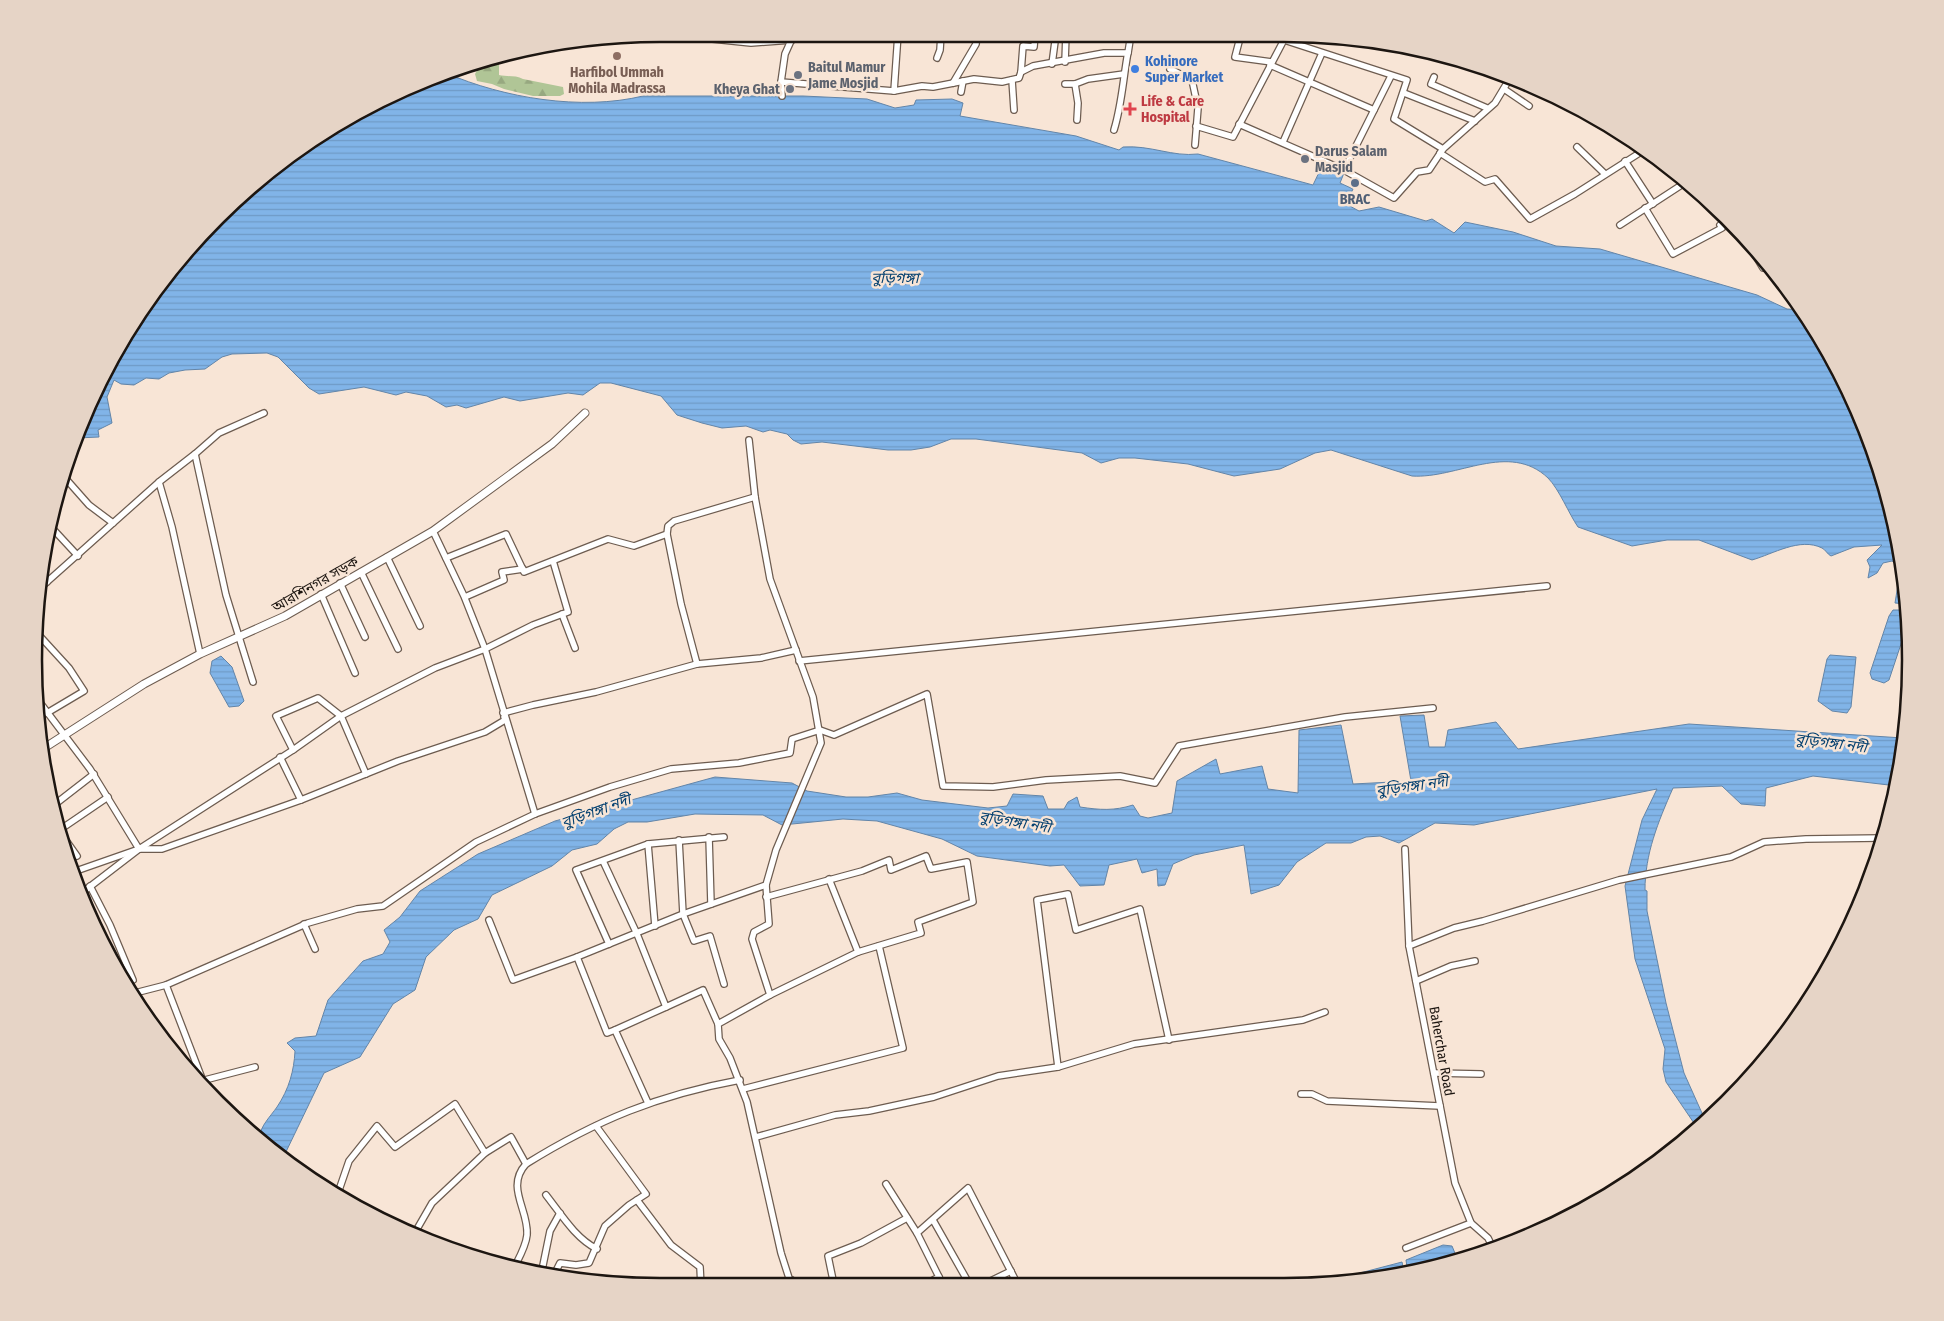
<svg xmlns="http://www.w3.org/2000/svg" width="1944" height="1321" font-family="'Fira Sans Condensed','Noto Sans Bengali',sans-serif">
  <defs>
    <pattern id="forest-firs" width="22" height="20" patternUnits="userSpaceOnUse" patternTransform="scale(1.25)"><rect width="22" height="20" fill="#b0c596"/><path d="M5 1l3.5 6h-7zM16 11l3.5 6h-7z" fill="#97a880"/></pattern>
    <pattern id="water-rules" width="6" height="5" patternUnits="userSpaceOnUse" patternTransform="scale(1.25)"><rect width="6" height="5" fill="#81b4e8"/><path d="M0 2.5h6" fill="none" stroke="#6f9ac6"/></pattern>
  </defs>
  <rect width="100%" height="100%" fill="#f8e5d6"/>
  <path fill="url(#forest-firs)" d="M505 54 499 59V75C507 77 516 75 523 79L563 87 564 94 560 96H533L504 89 492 84 477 81 475 74 478 69 488 63 489 58Z"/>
  <g fill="url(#water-rules)" stroke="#6385a8">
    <path d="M446 73C504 98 581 111 643 96H803L867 99 895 108 914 105 916 100 952 99 963 103 960 116 1076 136 1119 150 1123 147C1151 145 1172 157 1198 154L1313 185 1323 164 1344 173 1340 183 1353 189 1346 204 1359 211 1379 207 1426 221 1432 219 1454 233 1465 222 1513 232 1556 246 1600 249 1757 295 1787 309 1803 310 1863 421 1898 539 1905 604 1895 603 1901 566 1892 561 1883 563 1877 573 1868 578 1870 567 1867 560 1882 545 1854 547 1831 556C1827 554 1826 550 1822 548 1800 537 1773 554 1752 560L1699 540H1667L1632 546 1578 527C1569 514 1559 489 1548 478 1509 441 1457 479 1412 476L1331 450 1315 453 1280 469 1234 476 1188 464 1135 458H1119L1101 463 1082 453 976 439H951L930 447 911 450H888L822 442 801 444 793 440 787 434 770 430 763 432 746 426 722 428 702 423 677 415 661 396 611 383H600L583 395 568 393 520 401 504 397 466 408 457 405 446 407 427 396 406 392 396 395 364 387 319 394 309 388 278 357 267 353 232 354 222 357 205 369 185 370 169 373 159 379 146 378 134 385 121 384 114 380 107 397 112 423 98 430 99 437 77 438 82 420 139 313 189 247 313 139 420 82Z"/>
    <polygon points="1893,610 1905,610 1907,626 1889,680 1884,683 1872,679 1870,673 1889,616"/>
    <polygon points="1830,655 1856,657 1851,707 1847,713 1832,711 1818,701 1827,659"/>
    <polygon points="221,656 232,667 244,701 239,706 229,707 210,673 212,661"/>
    <path d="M1424 715 1429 747H1445L1448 730 1496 722 1518 749 1689 724 1903 738 1897 786 1813 776 1766 788 1765 806 1741 804 1722 786 1673 788C1658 822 1645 854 1645 890L1647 891V911L1666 1003 1684 1073 1706 1122 1698 1129 1666 1082 1663 1069 1665 1049 1635 959 1625 886 1642 820 1657 789 1474 825 1435 823 1399 843 1380 836 1366 837 1351 843H1326L1297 862 1279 885 1251 894 1244 845 1194 855 1173 864 1165 885 1158 886 1157 869 1142 873 1137 859 1109 865 1104 885 1080 886 1064 865 1050 866 977 856 942 839 877 821 843 819 782 825 763 815 695 814 647 822H628L614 829 597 844 572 850 552 866 492 895 478 919 454 930 426 957 415 990 393 1004 360 1057 324 1073 283 1158 259 1138C261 1125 270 1117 277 1107 289 1089 294 1071 295 1051L287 1043 295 1038 316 1036 328 1000 363 961 383 954 390 942 384 930 400 917 420 891 478 854 555 821 715 777 792 783 807 791 846 797H868L897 793 922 800 988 808 1007 806 1013 794 1043 796 1048 809H1064L1068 802 1077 797 1080 807C1100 810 1114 811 1133 805L1140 816 1148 818 1172 813 1177 781 1216 759 1220 774 1262 766 1268 789 1298 793 1299 730 1341 725 1353 784 1411 781 1400 716Z"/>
    <polygon points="1443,1245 1452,1246 1457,1258 1408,1274 1406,1260"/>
    <polygon points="1402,1262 1405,1275 1337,1282 1337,1279"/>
  </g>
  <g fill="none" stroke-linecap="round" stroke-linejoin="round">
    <defs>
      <g id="minor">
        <polyline points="664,34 751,43 792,40"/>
        <polyline points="1241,34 1235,57 1272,62"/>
        <polyline points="1284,40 1407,80 1394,119 1443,149"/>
        <polyline points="937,58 940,50 941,34"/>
        <polyline points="1065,62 1066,34"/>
        <polyline points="1052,64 1056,34"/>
        <polyline points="1270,65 1374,110"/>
        <polyline points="1170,69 1192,80 1198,108 1195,145"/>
        <polyline points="1021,72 1023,46 1034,47 1035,34"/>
        <polyline points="1434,77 1431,84 1487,108"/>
        <polyline points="1012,80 1014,110"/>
        <polyline points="781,82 894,91 922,86 933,87 974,79 1002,82 1019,78 1021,72 1033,66 1104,53 1128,53 1131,34"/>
        <polyline points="953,83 976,44 977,34"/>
        <polyline points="1065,84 1075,84"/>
        <polyline points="1504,89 1529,106"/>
        <polyline points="894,91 898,34"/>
        <polyline points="961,92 963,81"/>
        <polyline points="1404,93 1475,121"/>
        <polyline points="782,96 781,82 785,54 794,34"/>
        <polyline points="1077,120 1078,103 1075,84 1088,79 1124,74"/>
        <polyline points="1239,124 1344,170 1394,198 1417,172 1429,170 1443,149 1495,103 1510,78"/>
        <polyline points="1196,126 1233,137 1287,34"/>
        <path d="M1114 130C1122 104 1123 79 1128 52"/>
        <polyline points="1283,142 1322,53"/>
        <polyline points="1577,147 1605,174"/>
        <polyline points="1440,153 1485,182 1495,179 1530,219 1575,194 1641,152"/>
        <polyline points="1625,161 1653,204"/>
        <polyline points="1344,170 1391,76"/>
        <polyline points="1645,208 1673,254 1722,228 1720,225 1729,220"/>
        <polyline points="1620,225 1683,184"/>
        <polyline points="1748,243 1763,268 1768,267"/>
        <polyline points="749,440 755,497 770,579 813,697 821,743 776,850 766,885 769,924 754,932 752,939 770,995 718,1024 719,1039 730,1058 747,1102 781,1253 789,1278 802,1287"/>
        <polyline points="195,454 219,433 264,413"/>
        <polyline points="66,479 89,505 113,523"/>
        <polyline points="53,529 78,556"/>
        <polyline points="433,531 464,596 485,649 535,814"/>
        <polyline points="667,534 681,604 697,664"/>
        <polyline points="387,557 420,626"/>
        <polyline points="446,558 506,534 524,572 608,539 634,546 667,534 668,526 674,521 755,497"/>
        <polyline points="361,572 398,649"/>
        <polyline points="40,574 47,582"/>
        <polyline points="340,583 365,637"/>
        <polyline points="39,589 159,482"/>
        <polyline points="321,594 355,673"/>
        <polyline points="465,597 504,580 502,572 523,569"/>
        <polyline points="562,614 575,648"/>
        <polyline points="37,633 69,668 84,691 47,713"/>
        <polyline points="200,654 172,527 159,482 195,454 226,595 253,682"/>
        <polyline points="799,661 1547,586"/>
        <polyline points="35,696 90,769 139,849"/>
        <polyline points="503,713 533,705 596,692 697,664 761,658 796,650"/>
        <polyline points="293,750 276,716 318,698 341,716 366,774"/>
        <polyline points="280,757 301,800 398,761 485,732 505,720 504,717"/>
        <polyline points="54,805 94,774"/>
        <polyline points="61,829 108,797"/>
        <polyline points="709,837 711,904"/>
        <polyline points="65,839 77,856"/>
        <polyline points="679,840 683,914 694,941 710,936 724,984"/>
        <polyline points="1405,849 1409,946 1455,1183 1471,1223 1488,1238 1492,1246"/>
        <polyline points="603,861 637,934 666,1007 703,990 718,1024"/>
        <polyline points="76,871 139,849 162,849 301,800"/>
        <polyline points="90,886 110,925 133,980 127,982 132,994"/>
        <polyline points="83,892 139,849 293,750 341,716 435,668 485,649 533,625 568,612 553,561"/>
        <polyline points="766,897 862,871 889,860 891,870 926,856 931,869 967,862 973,902 918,922 921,933 858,952"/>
        <polyline points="489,920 513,980 577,957"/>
        <polyline points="304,924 315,949"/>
        <polyline points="655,926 648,844 724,837"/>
        <polyline points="609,944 576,870 648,844"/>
        <polyline points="1409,946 1454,928 1483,921 1619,880 1731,857 1764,842 1806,839 1881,838"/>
        <polyline points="1416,981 1451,966 1475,961"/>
        <polyline points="166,985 206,1089"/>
        <polyline points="131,994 166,985 308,923 357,909 383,906 476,842 535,814 610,787 671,769 739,763 790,753 792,739 820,730 834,735 927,694 943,786 993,787 1046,780 1120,776 1155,783 1179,746 1345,717 1433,708"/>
        <polyline points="770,995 858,952 829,879"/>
        <polyline points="615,1030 607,1033 577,957 683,914 766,885"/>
        <polyline points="1058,1067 1037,900 1068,894 1076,930 1140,909 1169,1040"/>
        <polyline points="1434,1073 1481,1074"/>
        <polyline points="201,1081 255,1067"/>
        <polyline points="743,1089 903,1048 879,946"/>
        <polyline points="1301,1094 1312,1094 1327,1101 1440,1106"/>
        <polyline points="648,1103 615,1030 666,1007"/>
        <polyline points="756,1137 835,1115 869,1111 934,1097 998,1076 1058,1067 1134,1044 1303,1020 1325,1012"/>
        <polyline points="886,1184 917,1233 968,1188 1019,1287"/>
        <path d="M546 1195C561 1214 575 1238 597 1249"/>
        <polyline points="346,1200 338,1193 349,1161 377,1126 395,1147 455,1104 485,1153"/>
        <polyline points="637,1200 671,1245 700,1267 701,1287"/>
        <polyline points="933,1220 971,1287"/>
        <polyline points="917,1233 939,1277 920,1287"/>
        <polyline points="413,1236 432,1203 485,1153 511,1137 526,1164"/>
        <polyline points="1406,1248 1471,1223"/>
        <path d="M514 1268C519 1258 526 1246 527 1235 529 1210 505 1187 526 1164 597 1120 658 1095 740 1080"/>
        <polyline points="541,1275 550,1231 560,1213"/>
        <polyline points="553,1277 560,1263 576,1265 589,1263 605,1226 629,1205 646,1194 596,1126"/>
        <polyline points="939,1277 944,1287"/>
        <polyline points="816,1287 833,1280 828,1256 861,1243 907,1218"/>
        <polyline points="978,1287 1011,1271"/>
      </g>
      <polyline id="tertiary" points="41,750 144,684 200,654 285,616 433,531 552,444 585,413"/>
    </defs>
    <use href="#minor" stroke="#6d5c50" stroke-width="8"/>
    <use href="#tertiary" stroke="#6d5c50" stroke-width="9"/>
    <use href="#minor" stroke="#fff" stroke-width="5.5"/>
    <use href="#tertiary" stroke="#fff" stroke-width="7"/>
  </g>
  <circle fill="#8d6e63" stroke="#f8e5d6" stroke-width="2" cx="617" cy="56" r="5"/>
  <circle fill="#3f7fe0" stroke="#f8e5d6" stroke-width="2" cx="1135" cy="69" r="5"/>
  <g fill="#6b7280" stroke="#f8e5d6" stroke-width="2">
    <circle cx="798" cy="75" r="5"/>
    <circle cx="790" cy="89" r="5"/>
    <circle cx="1305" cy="159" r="5"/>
  </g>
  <path fill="#e0444e" stroke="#f8e5d6" stroke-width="2" d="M1127.5 101.5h5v5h5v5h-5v5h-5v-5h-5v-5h5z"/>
  <circle fill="#5c6f8a" stroke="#f8e5d6" stroke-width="2" cx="1355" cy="183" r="5"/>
  <g text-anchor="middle" stroke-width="5" stroke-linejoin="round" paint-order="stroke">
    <g font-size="14" font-weight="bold" fill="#366cbe" stroke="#f8e5d6" text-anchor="start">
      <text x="1145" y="66">Kohinore<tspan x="1145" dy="16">Super Market</tspan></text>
    </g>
    <g font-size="14" font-weight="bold" fill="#5b616d" stroke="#f8e5d6" text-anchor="start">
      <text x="808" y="72">Baitul Mamur<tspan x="808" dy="16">Jame Mosjid</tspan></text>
      <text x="780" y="94" text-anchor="end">Kheya Ghat</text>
      <text x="1315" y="156">Darus Salam<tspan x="1315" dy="16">Masjid</tspan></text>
    </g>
    <g font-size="14" font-weight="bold" fill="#785e54" stroke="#f8e5d6">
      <text x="617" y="77">Harfibol Ummah<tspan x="617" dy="16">Mohila Madrassa</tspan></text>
    </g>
    <g font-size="14" font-weight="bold" fill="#be3a42" stroke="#f8e5d6" text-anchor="start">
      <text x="1141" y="106">Life &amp; Care<tspan x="1141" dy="16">Hospital</tspan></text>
    </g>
    <g font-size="14" font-weight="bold" fill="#4e5e75" stroke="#f8e5d6">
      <text x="1355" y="204">BRAC</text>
    </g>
    <g font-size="14" fill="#1d1611" stroke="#f8e5d6">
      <text transform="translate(315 584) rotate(-30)" y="5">আরশিনগর সড়ক</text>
      <text transform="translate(1442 1051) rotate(80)" y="5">Baherchar Road</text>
    </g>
    <g font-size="15" font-style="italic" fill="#054170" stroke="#f8e5d6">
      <text x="895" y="283">বুড়িগঙ্গা</text>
      <text transform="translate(1831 743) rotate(7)" y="5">বুড়িগঙ্গা নদী</text>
      <text transform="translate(1412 786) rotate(-8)" y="5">বুড়িগঙ্গা নদী</text>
      <text transform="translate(596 811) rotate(-20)" y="5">বুড়িগঙ্গা নদী</text>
      <text transform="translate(1015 822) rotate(9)" y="5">বুড়িগঙ্গা নদী</text>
    </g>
  </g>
  <path d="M0 0H1944V1321H0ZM660 42H1284A618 618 0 0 1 1902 660V660A618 618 0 0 1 1284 1278H660A618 618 0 0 1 42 660V660A618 618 0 0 1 660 42Z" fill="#e6d4c6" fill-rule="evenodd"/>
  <path fill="none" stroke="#1d1611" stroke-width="2.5" d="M660 42H1284A618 618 0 0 1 1902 660V660A618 618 0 0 1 1284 1278H660A618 618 0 0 1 42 660V660A618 618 0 0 1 660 42Z"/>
</svg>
